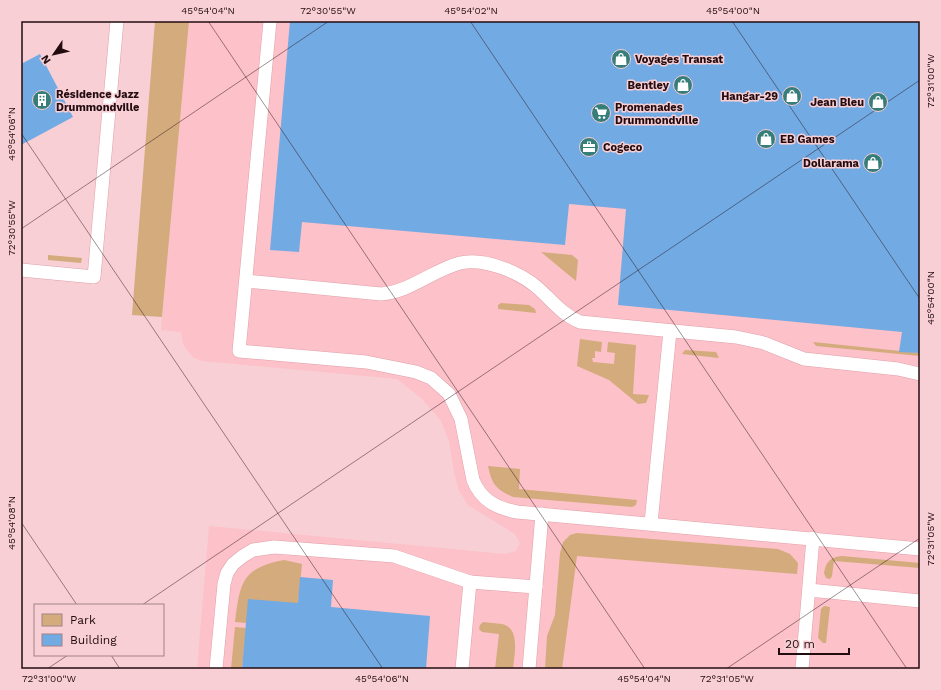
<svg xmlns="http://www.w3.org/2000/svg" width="941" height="690" font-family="'Work Sans',sans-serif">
  <rect width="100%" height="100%" fill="#f8cfd4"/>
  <polygon fill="#fdc1c9" points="189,21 920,21 920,669 197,669 209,526 505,554 516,551 520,543 515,534 468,505 459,491 454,472 449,441 441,421 422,399 397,379 202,361 193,357 186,349 183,344 181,332 161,330"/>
  <g fill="#d4ab7c">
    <polygon points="155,21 189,21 162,317 132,315"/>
    <polygon points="541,252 572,255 578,260 576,281"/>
    <polygon points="48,255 82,258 81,263 48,260"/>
    <polygon points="501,303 529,305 535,309 536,313 498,309 498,305"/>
    <polygon points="580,339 602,342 601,352 595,351 595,358 592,358 593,362 614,364 615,353 607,352 608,342 636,345 633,394 649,395 646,403 638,404 609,380 577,366"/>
    <polygon points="813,342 920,353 920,356 816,346"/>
    <polygon points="685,350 716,352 719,358 682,354"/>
    <path d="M488 466 520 469 519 489 637 500 636 505 632 507 513 497C496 489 492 485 488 466Z"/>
    <polygon points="577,533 778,549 790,554 798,563 797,574 577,556 562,669 545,669 547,636 555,615 560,553 563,542 570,535"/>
    <path d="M842 556 920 563V568L834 561 832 576 830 579 826 578 824 573C826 562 830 557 842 556Z"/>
    <path d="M284 560 302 564 298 603 246 623 235 622C240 584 241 568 284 560Z"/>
    <polygon points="824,606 830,607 826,643 823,643 818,638 821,609"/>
    <path d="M483 622C489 623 496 623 502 624 521 628 514 656 513 669H495L499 634 482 632 479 629 480 625Z"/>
    <polygon points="235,627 246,628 242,669 231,669"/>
  </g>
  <g fill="#72aae3">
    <polygon points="290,21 920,21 920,353 899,352 902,332 618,305 626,209 569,204 565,245 302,222 299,252 270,250"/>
    <polygon points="40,54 73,117 21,145 21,64"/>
    <polygon points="300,577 333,580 331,607 430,616 426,669 242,669 248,599 298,603"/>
  </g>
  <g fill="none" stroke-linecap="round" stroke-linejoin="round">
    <defs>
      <g id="service">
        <path d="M270 21 239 351 366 362 416 372 431 378 449 394 461 419 473 480C481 500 496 508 517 512L920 549"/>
        <polyline points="21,270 94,277 117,21"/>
        <path d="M246 281 381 294C410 292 433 270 460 263 485 257 521 273 539 289 552 301 563 315 580 322L736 337 764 343 804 359 898 369 920 374"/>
        <polyline points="651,523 670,331"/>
        <polyline points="809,590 920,601"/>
        <polyline points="216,669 224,584 227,573 233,564 243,556 253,550 274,547 394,556 470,582"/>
        <polyline points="462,669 470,582 536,587"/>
        <polyline points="529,669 542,514"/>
        <polyline points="802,669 813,538"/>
      </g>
    </defs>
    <use href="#service" stroke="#e0a0a9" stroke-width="14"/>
    <use href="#service" stroke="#fff" stroke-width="13"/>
  </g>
  <path fill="none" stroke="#220c10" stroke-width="1" stroke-opacity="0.45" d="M208 21 645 669M470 21 907 669M732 21 920 299M21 133 383 669M21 229 329 21M21 522 77 605M142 605 920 80M111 655 120 669M47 669 68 655M726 669 920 538"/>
  <defs>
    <symbol id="shop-disc" viewBox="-11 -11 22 22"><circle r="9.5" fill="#367e7a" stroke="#f8cfd4"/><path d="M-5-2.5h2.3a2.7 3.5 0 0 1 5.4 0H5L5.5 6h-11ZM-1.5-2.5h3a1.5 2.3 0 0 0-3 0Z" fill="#fff"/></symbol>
    <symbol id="building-disc" viewBox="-11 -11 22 22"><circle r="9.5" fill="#367e7a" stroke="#f8cfd4"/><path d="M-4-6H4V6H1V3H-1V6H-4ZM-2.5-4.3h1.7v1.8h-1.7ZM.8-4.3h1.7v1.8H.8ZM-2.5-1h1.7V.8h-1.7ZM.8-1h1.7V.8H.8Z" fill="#fff"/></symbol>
    <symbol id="supermarket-disc" viewBox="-11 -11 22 22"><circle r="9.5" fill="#367e7a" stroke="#f8cfd4"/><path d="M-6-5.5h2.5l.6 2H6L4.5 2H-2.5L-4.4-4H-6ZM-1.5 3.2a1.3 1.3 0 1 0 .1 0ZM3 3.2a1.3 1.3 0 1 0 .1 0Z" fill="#fff"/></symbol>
    <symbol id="office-disc" viewBox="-11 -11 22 22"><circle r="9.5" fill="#367e7a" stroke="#f8cfd4"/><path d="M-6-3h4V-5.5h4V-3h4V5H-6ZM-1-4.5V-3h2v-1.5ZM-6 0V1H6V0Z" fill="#fff"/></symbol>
  </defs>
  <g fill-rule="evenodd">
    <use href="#shop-disc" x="610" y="48" width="22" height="22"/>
    <use href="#shop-disc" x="672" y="74" width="22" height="22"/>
    <use href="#shop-disc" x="781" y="85" width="22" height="22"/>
    <use href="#building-disc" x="31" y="89" width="22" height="22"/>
    <use href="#shop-disc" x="867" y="91" width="22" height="22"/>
    <use href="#supermarket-disc" x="590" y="102" width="22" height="22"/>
    <use href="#shop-disc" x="755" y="128" width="22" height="22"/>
    <use href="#office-disc" x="578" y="136" width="22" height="22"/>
    <use href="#shop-disc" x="862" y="152" width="22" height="22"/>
  </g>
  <g text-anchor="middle" stroke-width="3" stroke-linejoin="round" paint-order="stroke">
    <g font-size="11" font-weight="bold" fill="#220c10" stroke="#f8cfd4" text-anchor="start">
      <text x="635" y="63">Voyages Transat</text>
      <text x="669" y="89" text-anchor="end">Bentley</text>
      <text x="56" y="98">Résidence Jazz<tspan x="56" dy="13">Drummondville</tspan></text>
      <text x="778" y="100" text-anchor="end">Hangar-29</text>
      <text x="864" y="106" text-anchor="end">Jean Bleu</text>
      <text x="615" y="111">Promenades<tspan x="615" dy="13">Drummondville</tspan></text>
      <text x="780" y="143">EB Games</text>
      <text x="603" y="151">Cogeco</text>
      <text x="859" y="167" text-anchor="end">Dollarama</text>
    </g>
  </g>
  <rect width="941" height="690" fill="none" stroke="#f8cfd4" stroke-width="44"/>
  <rect x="34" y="604" width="130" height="52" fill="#f8cfd4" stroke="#a28186"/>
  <rect x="42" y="614" width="20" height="12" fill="#d4ab7c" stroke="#a28186"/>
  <text x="70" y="624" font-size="12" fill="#220c10">Park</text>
  <rect x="42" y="634" width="20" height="12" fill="#72aae3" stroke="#a28186"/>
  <text x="70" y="644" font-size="12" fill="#220c10">Building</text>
  <g transform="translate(54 54) rotate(236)" stroke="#f8cfd4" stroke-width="3" paint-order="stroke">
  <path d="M0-3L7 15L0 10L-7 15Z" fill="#220c10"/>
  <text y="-6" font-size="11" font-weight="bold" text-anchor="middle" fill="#220c10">N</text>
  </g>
  <path d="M779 648v6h70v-6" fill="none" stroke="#220c10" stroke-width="2"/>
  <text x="785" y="648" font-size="12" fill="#220c10" stroke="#f8cfd4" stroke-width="3" paint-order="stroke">20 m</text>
  <rect x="22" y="22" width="897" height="646" fill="none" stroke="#220c10" stroke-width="1.5"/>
  <g font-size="10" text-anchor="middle" fill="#220c10">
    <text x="208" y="14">45°54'04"N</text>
    <text x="328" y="14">72°30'55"W</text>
    <text x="471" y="14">45°54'02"N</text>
    <text x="733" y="14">45°54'00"N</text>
    <text transform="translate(930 81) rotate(-90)" y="4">72°31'00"W</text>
    <text transform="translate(11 134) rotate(-90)" y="4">45°54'06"N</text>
    <text transform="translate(11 228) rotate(-90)" y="4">72°30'55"W</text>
    <text transform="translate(930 298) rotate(-90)" y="4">45°54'00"N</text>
    <text transform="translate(11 523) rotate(-90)" y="4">45°54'08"N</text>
    <text transform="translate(930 539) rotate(-90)" y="4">72°31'05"W</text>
    <text x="49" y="682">72°31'00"W</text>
    <text x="382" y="682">45°54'06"N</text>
    <text x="644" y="682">45°54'04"N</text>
    <text x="727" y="682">72°31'05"W</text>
  </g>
</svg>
